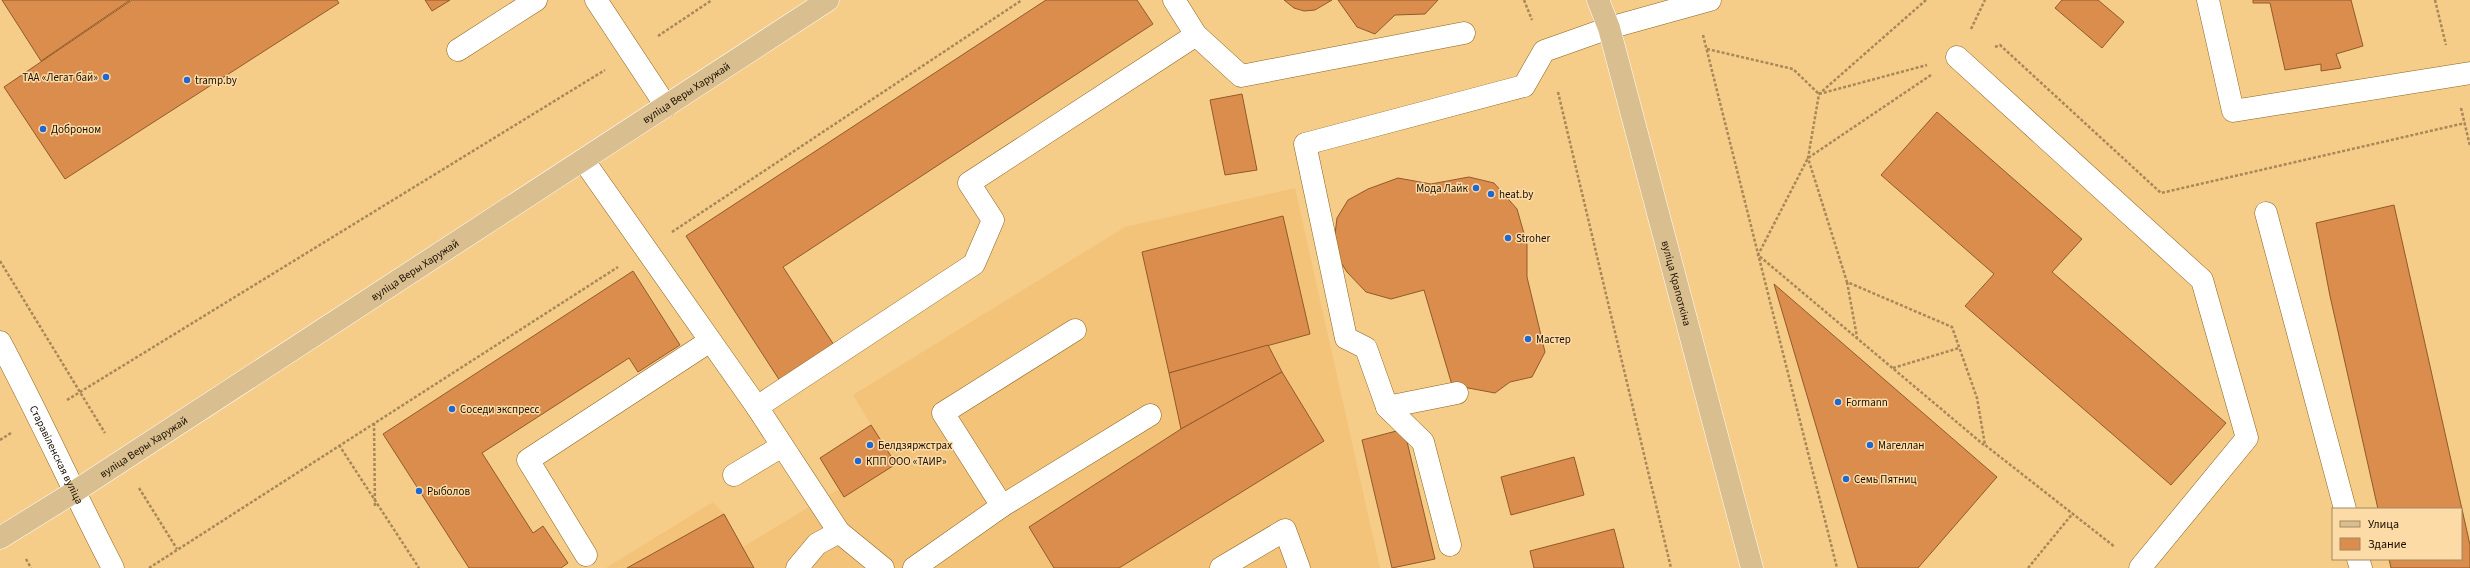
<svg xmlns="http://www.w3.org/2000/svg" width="2470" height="568" font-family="'Source Sans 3',sans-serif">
  <rect width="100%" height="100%" fill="#f6cc89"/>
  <polygon fill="#f2c379" points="1295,188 1380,568 606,568 713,502 724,514 743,547 839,489 820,458 871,425 853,395 1125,227"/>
  <g fill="#da8d4d" stroke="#925a2a">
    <polygon points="2,0 130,0 41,61"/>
    <polygon points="132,0 337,0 339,3 65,179 4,87"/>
    <polygon points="425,0 450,0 432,11"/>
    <polygon points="1046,0 1137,0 1153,24 783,267 834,345 780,381 686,236"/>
    <polygon points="1284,0 1332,0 1315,10 1304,11 1294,8"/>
    <polygon points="1338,0 1438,0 1425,14 1395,15 1375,34 1357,27"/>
    <polygon points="2062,0 2098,0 2124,22 2102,48 2055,8"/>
    <polygon points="2253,0 2351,0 2363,46 2336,54 2341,68 2321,71 2321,64 2285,70 2270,3 2253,3"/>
    <polygon points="1242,94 1257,170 1225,175 1210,100"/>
    <polygon points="1937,112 2082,239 2052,272 2226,423 2171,485 1965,306 1994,274 1881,175"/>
    <polygon points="1469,177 1494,183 1517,209 1527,244 1527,277 1545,352 1532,377 1510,382 1495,393 1452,385 1424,290 1391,299 1366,292 1347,272 1333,250 1337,218 1348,200 1368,189 1398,178 1431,184"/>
    <polygon points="2394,205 2470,545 2470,568 2391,568 2389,559 2461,559 2461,509 2378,509 2330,296 2316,223"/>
    <polygon points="1283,216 1310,334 1169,373 1142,252"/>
    <polygon points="633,271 680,345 638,372 629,358 482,453 533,533 543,526 568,563 561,568 469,568 383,434"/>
    <polygon points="1774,284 1997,477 1918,568 1858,568"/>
    <polygon points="1268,345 1282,372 1181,429 1169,373"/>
    <polygon points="1282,372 1324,441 1119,568 1054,568 1029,527 1181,429"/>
    <polygon points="871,425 896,464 844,497 820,458"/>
    <polygon points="1404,429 1435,559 1392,568 1362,440"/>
    <polygon points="1574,457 1584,495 1511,515 1501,477"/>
    <polygon points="724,514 754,568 627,568"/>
    <polygon points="1614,529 1624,568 1534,568 1530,551"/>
  </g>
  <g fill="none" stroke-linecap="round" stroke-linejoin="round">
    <defs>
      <g id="minor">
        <polyline points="596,0 666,106"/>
        <polyline points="1174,0 1196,35 1241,76 1464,33"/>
        <polyline points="2208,0 2233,111 2470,73"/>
        <polyline points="458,50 536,0"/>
        <polyline points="1957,57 2202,280 2247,438 2140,568"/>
        <polyline points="584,161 757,407 839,532 883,568"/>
        <polyline points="2266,213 2345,509"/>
        <path id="s1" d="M0 342C40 417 74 493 113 568"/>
        <polyline points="757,407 974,264 993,220 969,183 1196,35"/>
        <polyline points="1387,407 1457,393"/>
        <polyline points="734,475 782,446"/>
        <polyline points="1002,506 1150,415"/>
        <polyline points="1450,545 1423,442 1387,407 1366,348 1346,338 1305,144 1524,86 1544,51 1609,28 1710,0"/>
        <polyline points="586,555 528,460 710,341"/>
        <polyline points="2358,559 2361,568"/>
        <polyline points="797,568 817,544 839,532"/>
        <polyline points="914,568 1002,506 943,413 1075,330"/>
        <polyline points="1221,568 1285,530 1299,568"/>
      </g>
      <g id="major">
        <path id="s2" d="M1598 0 1609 28 1752 568"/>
        <path id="s3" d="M0 538 74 492 828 0"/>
      </g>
    </defs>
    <use href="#minor" stroke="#8a641f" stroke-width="23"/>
    <use href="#major" stroke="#fff" stroke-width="23"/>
    <g stroke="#a78858" stroke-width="2.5" stroke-dasharray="3 2" stroke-linecap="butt">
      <polyline points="1524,0 1532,20"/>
      <polyline points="1926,0 1819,94 1808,158 1847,282 1952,327 1977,398 1985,445 2115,547"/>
      <polyline points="2435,0 2446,45"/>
      <polyline points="1971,29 1985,0"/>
      <polyline points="1703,35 1837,568"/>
      <polyline points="658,36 712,0"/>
      <polyline points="1995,47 2000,45 2161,193 2465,123"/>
      <polyline points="1707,49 1793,69 1819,94"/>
      <polyline points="1931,75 1808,158 1758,255 1984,445"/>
      <polyline points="1558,92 1671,568"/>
      <polyline points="1819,94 1927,65"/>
      <polyline points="2461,108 2470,146"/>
      <polyline points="672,232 1022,0"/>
      <polyline points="0,261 105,433"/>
      <polyline points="1847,282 1857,337"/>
      <polyline points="1893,368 1959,348"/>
      <polyline points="67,400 605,70"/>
      <polyline points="374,423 375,508"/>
      <polyline points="0,440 11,433"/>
      <polyline points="339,445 419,568"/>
      <polyline points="139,488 177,549"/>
      <polyline points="26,559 31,568"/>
      <polyline points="149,568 618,267"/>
      <polyline points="2028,568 2073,513"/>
    </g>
    <use href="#minor" stroke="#fff" stroke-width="22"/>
    <use href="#major" stroke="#d9be8f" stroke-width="22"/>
  </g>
  <g fill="#1e68d3" stroke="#fddba6" stroke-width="1.5">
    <circle cx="106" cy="77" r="4"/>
    <circle cx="187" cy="80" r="4"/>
    <circle cx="43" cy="129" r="4"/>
    <circle cx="1476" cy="188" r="4"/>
    <circle cx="1491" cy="194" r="4"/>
    <circle cx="1508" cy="238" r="4"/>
    <circle cx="1528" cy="339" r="4"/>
    <circle cx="1838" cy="402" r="4"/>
    <circle cx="452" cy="409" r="4"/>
    <circle cx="870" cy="445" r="4"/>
    <circle cx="1870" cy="445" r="4"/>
    <circle cx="858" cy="461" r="4"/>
    <circle cx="1846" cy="479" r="4"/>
    <circle cx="419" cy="491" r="4"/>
  </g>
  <g text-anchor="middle" stroke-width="3" stroke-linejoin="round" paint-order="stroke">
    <g font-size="11" fill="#190d00" stroke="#fddba6" text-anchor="start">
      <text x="98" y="81" text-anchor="end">ТАА «Легат бай»</text>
      <text x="195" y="84">tramp.by</text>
      <text x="51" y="133">Доброном</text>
      <text x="1468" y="192" text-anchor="end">Мода Лайк</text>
      <text x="1499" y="198">heat.by</text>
      <text x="1516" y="242">Stroher</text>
      <text x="1536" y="343">Мастер</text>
      <text x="1846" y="406">Formann</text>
      <text x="460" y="413">Соседи экспресс</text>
      <text x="878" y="449">Белдзяржстрах</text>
      <text x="1878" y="449">Магеллан</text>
      <text x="866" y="465">КПП ООО «ТАИР»</text>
      <text x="1854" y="483">Семь Пятниц</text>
      <text x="427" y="495">Рыболов</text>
    </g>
    <g font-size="11" fill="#190d00" stroke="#fddba6">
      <text dy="4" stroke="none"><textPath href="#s3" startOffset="818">вуліца Веры Харужай</textPath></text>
      <text dy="4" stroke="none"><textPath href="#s3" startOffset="494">вуліца Веры Харужай</textPath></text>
      <text dy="4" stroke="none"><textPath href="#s2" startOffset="294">вуліца Крапоткіна</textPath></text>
      <text dy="4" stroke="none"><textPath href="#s3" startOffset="170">вуліца Веры Харужай</textPath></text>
      <text dy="4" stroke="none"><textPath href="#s1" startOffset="126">Старавіленская вуліца</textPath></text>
    </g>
  </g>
  <rect x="2332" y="508" width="130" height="52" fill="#fddba6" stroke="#a28964"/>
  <rect x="2340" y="521" width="20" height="6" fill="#d9be8f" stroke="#a28964"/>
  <text x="2368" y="528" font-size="12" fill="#190d00">Улица</text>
  <rect x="2340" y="538" width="20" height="12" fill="#da8d4d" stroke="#a28964"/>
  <text x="2368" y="548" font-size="12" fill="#190d00">Здание</text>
</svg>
